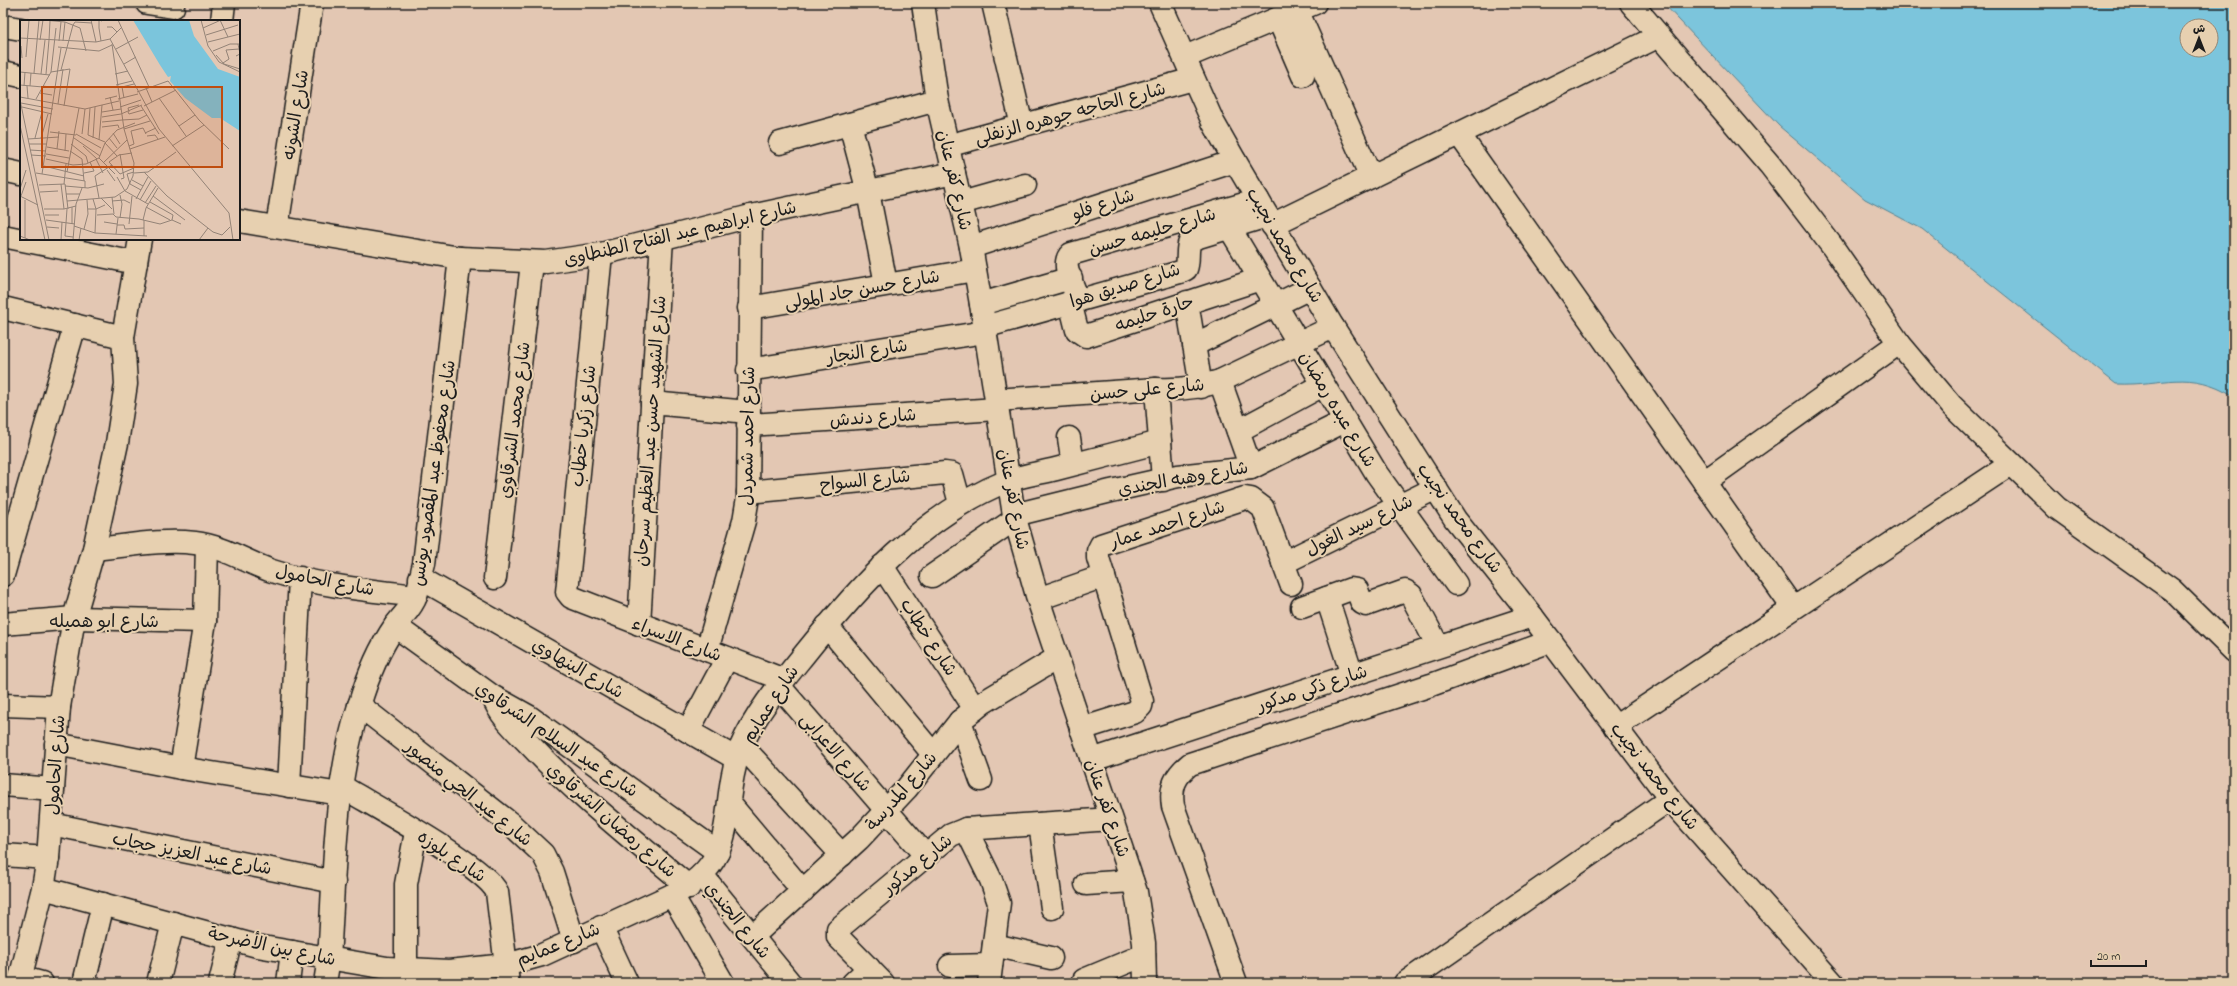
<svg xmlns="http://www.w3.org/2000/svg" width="2237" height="986" font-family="'Indie Flower','Playpen Sans Arabic',sans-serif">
  <rect width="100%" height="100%" fill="#e3c7b3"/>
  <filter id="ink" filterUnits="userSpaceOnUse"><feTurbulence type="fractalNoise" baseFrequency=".025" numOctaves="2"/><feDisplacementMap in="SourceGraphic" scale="8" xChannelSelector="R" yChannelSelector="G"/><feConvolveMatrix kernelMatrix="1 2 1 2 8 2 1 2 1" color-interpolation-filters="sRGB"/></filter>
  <g filter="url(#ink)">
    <path fill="#7bc5dc" stroke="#55818f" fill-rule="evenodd" d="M1663 3H2234V396C2189 368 2164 386 2116 384L1922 229 1865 199 1779 126ZM2187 26H2211V50H2187Z"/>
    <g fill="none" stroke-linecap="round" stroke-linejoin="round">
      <defs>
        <g id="minor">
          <polyline points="147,3 173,7"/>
          <polyline points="923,3 937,100 971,247 981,304 1014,515 1038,599 1136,892 1144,943 1145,983"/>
          <polyline points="993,3 1022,126"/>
          <polyline points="1160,3 1213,122 1235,161 1333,327 1455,519 1532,616 1670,799 1833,983"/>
          <polyline points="1631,3 1770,165 1832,246 1899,343 1952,406 2057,508 2172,590 2234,651"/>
          <polyline points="1297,10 1371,177"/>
          <polyline points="1278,18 1303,76"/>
          <polyline points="222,21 224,3"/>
          <polyline points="3,26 21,29"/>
          <polyline points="1185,57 1315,3"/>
          <polyline points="3,72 21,76"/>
          <polyline points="850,124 868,192 886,284"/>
          <polyline points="1459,134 1793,608"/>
          <polyline points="780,143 937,100"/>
          <polyline points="947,146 1193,79"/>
          <polyline points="3,170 21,174"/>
          <polyline points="961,203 1025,185"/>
          <polyline points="239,221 460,258 546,262 601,254 751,216 954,173"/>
          <polyline points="1272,225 1659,36"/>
          <polyline points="277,227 312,3"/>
          <polyline points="1229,227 1377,474 1456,584"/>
          <polyline points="3,236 136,263"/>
          <polyline points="971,247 1235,161"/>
          <polyline points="601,254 567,592 571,597 784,680"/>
          <path d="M1078 299C1074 287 1060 264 1071 254L1258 200"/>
          <polyline points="1070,302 1077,330 1086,336 1260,279"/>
          <polyline points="1187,302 1201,387"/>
          <polyline points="981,304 1071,278"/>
          <polyline points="3,308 123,337"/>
          <polyline points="749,308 975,270"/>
          <path d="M984 327 1180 272 1186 269C1190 259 1185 247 1192 239L1267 216"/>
          <polyline points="1194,345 1310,288"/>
          <polyline points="748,370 985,332"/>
          <polyline points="1220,381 1251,468"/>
          <polyline points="1156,389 1163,480"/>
          <path d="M996 400 1156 389C1179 390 1199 388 1220 381L1333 327"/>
          <polyline points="652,403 748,412"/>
          <polyline points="748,425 997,409"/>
          <polyline points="1238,431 1323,385"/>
          <polyline points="1069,438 1073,464"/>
          <polyline points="1704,482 1899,343"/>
          <polyline points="748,492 945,473 952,474 960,503"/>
          <polyline points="1014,515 1111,491 1178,476 1251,468 1345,421"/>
          <path d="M94 549C127 546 162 539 195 543 223 546 246 562 272 571 318 586 368 590 416 596"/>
          <polyline points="1283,563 1436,488"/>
          <polyline points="882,566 975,709"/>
          <polyline points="3,575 75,325"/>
          <polyline points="932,576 1015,519"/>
          <polyline points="420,578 737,759"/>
          <polyline points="495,578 532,263"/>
          <polyline points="1327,598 1352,675"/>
          <polyline points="1038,599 1104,576"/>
          <polyline points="1302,607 1351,589 1357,590 1362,603 1366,605 1405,591 1411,595 1438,646"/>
          <polyline points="3,624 74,618 205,621"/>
          <polyline points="639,624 662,238"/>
          <polyline points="395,626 492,696 528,716 718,852"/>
          <polyline points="827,626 933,754"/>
          <polyline points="707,650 744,521 748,497 751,216"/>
          <polyline points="779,686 925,855"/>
          <path d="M493 697C501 718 517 731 532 747 580 798 635 841 689 887"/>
          <polyline points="3,705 59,707"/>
          <polyline points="359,705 511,824 543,854 552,872 574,941"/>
          <polyline points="960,721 981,780"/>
          <polyline points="1615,727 2011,464"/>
          <polyline points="1081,729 1135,712 1141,706 1142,701 1098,558 1098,551 1101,545 1245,498 1251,499 1263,508 1291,584"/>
          <polyline points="688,731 727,658"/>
          <polyline points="56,744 181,768 340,794"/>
          <polyline points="742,746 842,855"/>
          <polyline points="1092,760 1532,616"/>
          <polyline points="181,768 205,621 207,546"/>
          <polyline points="3,785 53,789"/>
          <polyline points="289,786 300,578"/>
          <path d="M341 786C372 805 485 866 497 892L508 983"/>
          <polyline points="730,804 803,891"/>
          <polyline points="51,824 334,882"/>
          <polyline points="1040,824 1052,908"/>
          <polyline points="966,829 991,880 999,903 989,983"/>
          <polyline points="3,855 48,858"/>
          <polyline points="702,875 790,983"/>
          <polyline points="1086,884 1132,881"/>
          <path d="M43 888 257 946 387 968 449 971 506 965 542 955 672 895C745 859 717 806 741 747 755 714 781 683 803 656 859 586 922 515 1007 481 1023 475 1040 473 1056 469 1091 460 1125 451 1160 442"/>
          <polyline points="672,895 723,983"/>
          <polyline points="601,927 627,983"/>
          <polyline points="753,936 859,839 907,788 960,721 984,702 1057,658"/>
          <polyline points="994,945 1051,958"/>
          <polyline points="950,966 991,965"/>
          <polyline points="406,969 406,884 416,832"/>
          <polyline points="20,977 42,983"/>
          <polyline points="1084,980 1144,955"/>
          <polyline points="19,983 43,888 48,858 59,707 74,618 94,549 117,443 126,384 123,337 140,239"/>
          <polyline points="84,983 103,904"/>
          <polyline points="158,983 173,923"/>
          <polyline points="220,983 231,939"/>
          <polyline points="288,983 292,952"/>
          <path d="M325 983 329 958C335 874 333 786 359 706 367 679 379 649 395 626 402 616 412 608 416 596 420 586 421 574 424 564L460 258"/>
          <polyline points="853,983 869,968"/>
          <polyline points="883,983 838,937 838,929 951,835 966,829 1111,819"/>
          <path d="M1236 983 1173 806C1170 787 1175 776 1190 764L1431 685 1551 641"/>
          <polyline points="1405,983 1670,799"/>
        </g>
      </defs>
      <use href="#minor" stroke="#1c1c1c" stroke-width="25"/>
      <use href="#minor" stroke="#e7d0b0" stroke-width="22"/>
    </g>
  </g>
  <g text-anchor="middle" stroke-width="4" stroke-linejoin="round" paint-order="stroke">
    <g font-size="18" fill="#1c1c1c" stroke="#e7d0b0">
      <text transform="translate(1070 113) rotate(-15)" y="6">شارع الحاجه جوهره الزنفلى</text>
      <text transform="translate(295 115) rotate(-81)" y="6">شارع الشونه</text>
      <text transform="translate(955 180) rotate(77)" y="6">شارع كفر عنان</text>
      <text transform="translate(1103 204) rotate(-18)" y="6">شارع فلو</text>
      <text transform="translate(1152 231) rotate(-16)" y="6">شارع حليمه حسن</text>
      <text transform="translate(680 233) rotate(-13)" y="6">شارع ابراهيم عبد الفتاح الطنطاوى</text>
      <text transform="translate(1285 245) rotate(59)" y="6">شارع محمد نجيب</text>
      <text transform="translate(1125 285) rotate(-17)" y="6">شارع صديق هوا</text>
      <text transform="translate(862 289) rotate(-10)" y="6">شارع حسن جاد المولى</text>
      <text transform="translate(1154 313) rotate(-18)" y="6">حارة حليمه</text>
      <text transform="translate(867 351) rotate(-9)" y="6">شارع النجار</text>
      <text transform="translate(1147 389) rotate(-5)" y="6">شارع على حسن</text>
      <text transform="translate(1338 409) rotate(59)" y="6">شارع عبده رمضان</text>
      <text transform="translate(873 417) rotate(-4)" y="6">شارع دندش</text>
      <text transform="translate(514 420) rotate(-83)" y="6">شارع محمد الشرقاوي</text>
      <text transform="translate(583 426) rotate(-84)" y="6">شارع زكريا خطاب</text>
      <text transform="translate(650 431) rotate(-86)" y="6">شارع الشهيد حسن عبد العظيم سرحان</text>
      <text transform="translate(747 436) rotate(-89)" y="6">شارع احمد شمردل</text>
      <text transform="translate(433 473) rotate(-82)" y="6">شارع محفوظ عبد المقصود يونس</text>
      <text transform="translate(1183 478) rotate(-10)" y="6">شارع وهبه الجندي</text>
      <text transform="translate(865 480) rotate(-6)" y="6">شارع السواح</text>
      <text transform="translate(1014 499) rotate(79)" y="6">شارع كفر عنان</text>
      <text transform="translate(1460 518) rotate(54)" y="6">شارع محمد نجيب</text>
      <text transform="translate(1167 524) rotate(-18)" y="6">شارع احمد عمار</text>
      <text transform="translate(1359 525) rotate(-26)" y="6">شارع سيد الغول</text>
      <text transform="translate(325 580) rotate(11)" y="6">شارع الحامول</text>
      <text x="104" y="627">شارع ابو هميله</text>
      <text transform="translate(929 637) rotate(57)" y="6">شارع خطاب</text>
      <text transform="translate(677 639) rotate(21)" y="6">شارع الاسراء</text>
      <text transform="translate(578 668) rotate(30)" y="6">شارع البنهاوي</text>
      <text transform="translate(1312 688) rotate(-18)" y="6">شارع ذكى مدكور</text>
      <text transform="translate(770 704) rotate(-57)" y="6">شارع عمايم</text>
      <text transform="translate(557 739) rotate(34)" y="6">شارع عبد السلام الشرقاوي</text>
      <text transform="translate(836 752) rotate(49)" y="6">شارع الاعرابى</text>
      <text transform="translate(55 765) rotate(-86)" y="6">شارع الحامول</text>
      <text transform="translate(1655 776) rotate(52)" y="6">شارع محمد نجيب</text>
      <text transform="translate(901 791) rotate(-49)" y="6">شارع المدرسة</text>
      <text transform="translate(469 793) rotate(39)" y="6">شارع عبد الحي منصور</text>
      <text transform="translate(1108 808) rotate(71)" y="6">شارع كفر عنان</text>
      <text transform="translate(612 820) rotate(41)" y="6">شارع رمضان الشرقاوي</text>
      <text transform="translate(192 853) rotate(11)" y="6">شارع عبد العزيز حجاب</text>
      <text transform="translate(452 856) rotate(34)" y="6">شارع بلوزه</text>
      <text transform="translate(917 864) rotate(-39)" y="6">شارع مدكور</text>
      <text transform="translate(738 920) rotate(51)" y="6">شارع الجندي</text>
      <text transform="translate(558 944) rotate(-22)" y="6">شارع عمايم</text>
      <text transform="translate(272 946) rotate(12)" y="6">شارع بين الأضرحة</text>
    </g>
  </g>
  <g transform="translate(20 20)">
    <rect width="220" height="220" fill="#e3c7b3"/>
    <path d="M113 0H169L174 16 198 49 220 57V111L200 98H192L165 78 150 61 151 56 148 57 140 45Z" fill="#7bc5dc"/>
    <path fill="none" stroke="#938377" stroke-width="1" d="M23 0 45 2 60 8 66 31M71 0 76 22M98 0 129 67M181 0 188 26 199 42 220 52M200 0 208 17M53 5 55 2 72 3M87 7H92L97 12M183 8 201 0M186 15 218 5M0 18 76 22 90 19 101 8M90 19 139 109 209 193 213 220M20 20 23 0M29 20 30 1M39 21 41 2M43 21 45 2M81 21 79 8V0L82 1M188 22 220 14M1 26 2 38M38 27 79 31 92 25M96 29 118 17M193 31 210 24H220M196 35 204 44 220 49M216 36 220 34 218 24M6 37 9 0M203 43 209 39 206 30 219 29M104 44 116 37M41 50 53 5M0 52 30 55M31 52 50 49 44 86M14 53 19 0M21 54 25 20M26 54 29 20M95 54 108 51M0 65 23 67M96 65 112 61M4 66 5 52M7 66 8 78M10 66 11 53M23 66 36 68M126 68 132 82M117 72 148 61 179 100 209 129M20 73 32 75M0 77 65 89 99 81M90 77 93 90M104 78 102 67 114 64M139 78 166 116M16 79 31 52 36 8M85 79 97 76M98 79 118 74M0 80 29 220M1 83 33 89M38 84 43 49M121 86 139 114M124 86 156 70M2 87 32 94M100 87 121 80M70 88 68 115 85 122M82 92 101 89M108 92 109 94 123 90M109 92 108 88 119 85M101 94 122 85M82 97 101 94M102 100 119 99 127 95M82 102 102 100M0 105 25 220M159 106 175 95M82 107 98 105 99 108M104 109 130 101M30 112 56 115M93 113 100 124M125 113 136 108M56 114 81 128M62 114 65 89M127 116 135 115 138 119M15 118 22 92M21 118 28 94M54 118 80 136M73 118 75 87M89 118 97 128M8 119 39 117M79 120 82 85M85 123 97 136M9 124H27M51 124 66 136 68 143M63 126 77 139M109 126 114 124 111 111 123 108 126 114M152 126 184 105M27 127 49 131M37 129 39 111M110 129 145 117M10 130 26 131M45 131 46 114M50 131 62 139 64 161M112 133 99 135 89 142 100 154 114 148M26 134 49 138M100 134 104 158 101 159M11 135 26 136M79 138 95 154M26 139 53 145 66 144 79 138 85 123 97 110 115 103M76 139 83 153M83 143 107 120M24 146 64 156M87 150 95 161M47 152 59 88M124 152 147 176 193 212 202 215 210 207M16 153 65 161V168M64 153 74 151 70 142M114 153 128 152 156 132M22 154 41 28M97 157 105 171 128 184M112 160 123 166M41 164 44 189M44 164 46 144M110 164 107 154 114 152M110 164 121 170M19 165 45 164 48 189M45 166 68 168 84 164M0 169 6 150M20 172 38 171M46 174H60M100 175 102 184 100 198M0 176 18 185M1 176 6 162M133 176 165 200M92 177 94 194M79 178 75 156 92 145M81 178 92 189M73 179 76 189 75 213M116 179 128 157M5 180V218M120 180 131 161M47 181 95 177 107 169 113 156 114 143 104 109 92 24M92 181 104 180 110 183M130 182 153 195 152 200M125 183 136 166M126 187 150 200M24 189H44L56 186M68 189H76L85 185M25 195H39M77 195 93 194 96 197 119 199 140 204 152 200 161 204M26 200 55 204M123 200 126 188 138 168M84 202 97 204M46 203 45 216 53 217M46 203 47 189M52 204V187M109 204 112 176M97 205H104L105 209 124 208M54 206 75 213 127 216M27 207 39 208M64 209 68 194 67 180M0 210V216L10 220M96 214 98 198M124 216V200M41 220 42 202M53 220 56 184 62 168M59 220 61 208M179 220 188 208"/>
    <path fill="#bf4d0f" fill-opacity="0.15" stroke="#bf4d0f" stroke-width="2" d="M22 67H202V147H22Z"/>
    <rect width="220" height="220" fill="none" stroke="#1c1c1c" stroke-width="2"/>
  </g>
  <rect width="2237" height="986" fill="none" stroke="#e7d0b0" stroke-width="16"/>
  <rect x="8" y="8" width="2221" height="970" fill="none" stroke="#1c1c1c" stroke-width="1.5" filter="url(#ink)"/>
  <g transform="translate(2199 38)"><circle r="19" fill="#e7d0b0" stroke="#968875"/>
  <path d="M0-3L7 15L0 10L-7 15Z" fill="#1c1c1c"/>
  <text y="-6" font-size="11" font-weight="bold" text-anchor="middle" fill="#1c1c1c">ش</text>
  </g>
  <path d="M2091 960v6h55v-6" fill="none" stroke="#1c1c1c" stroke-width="2"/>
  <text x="2097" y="960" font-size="12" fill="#1c1c1c" stroke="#e7d0b0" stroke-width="3" paint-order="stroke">20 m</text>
</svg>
